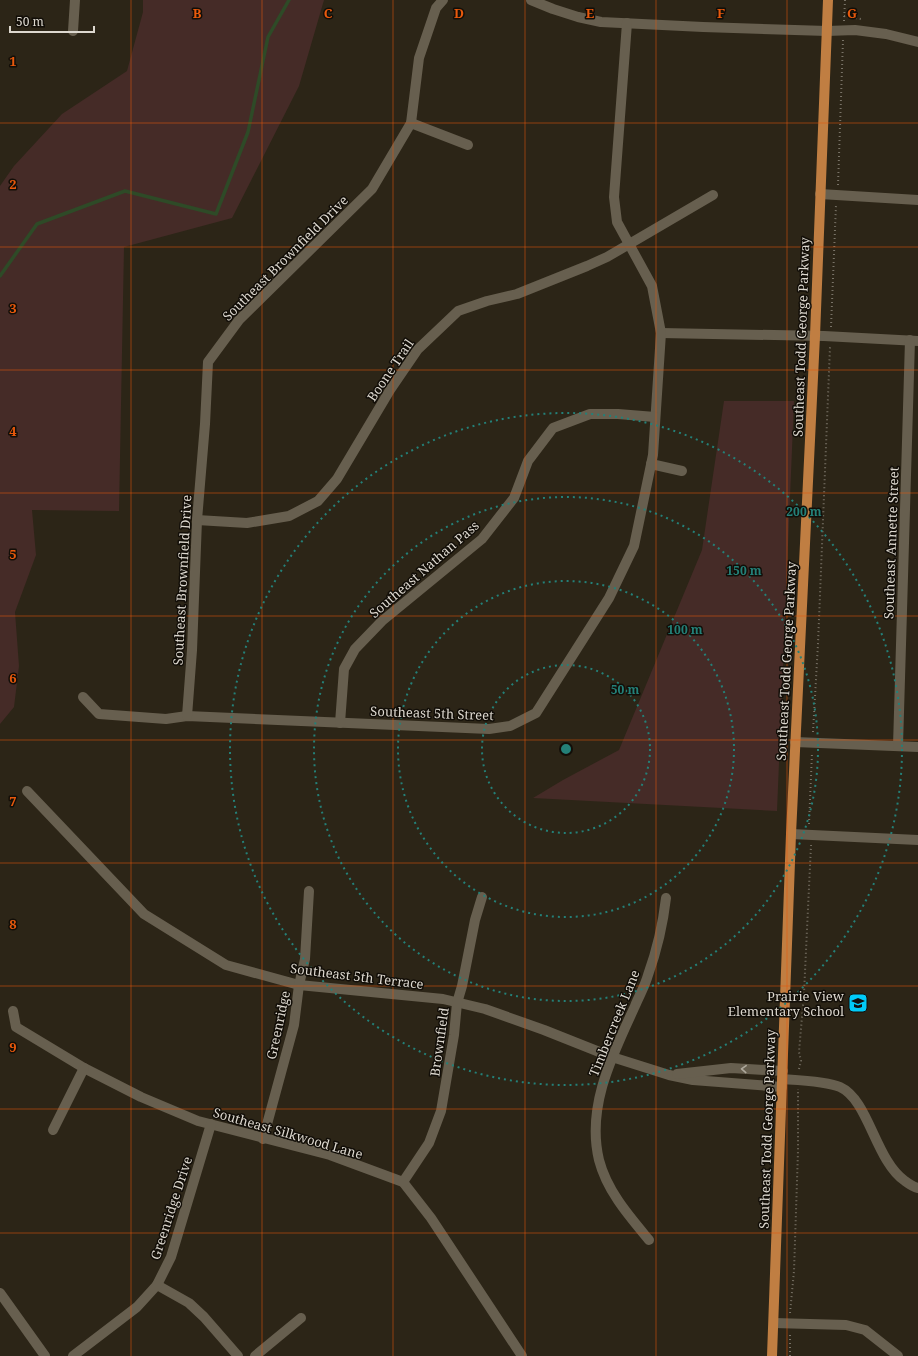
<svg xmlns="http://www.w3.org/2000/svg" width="918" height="1356" font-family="'Noto Serif',serif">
  <rect width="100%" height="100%" fill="#2c2517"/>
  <g fill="#452b27">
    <polygon points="143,0 324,0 299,86 232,218 124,247 119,511 32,510 36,555 15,612 19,666 14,707 0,724 0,186 14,166 62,114 127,71 143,12"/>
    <polygon points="724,401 794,401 777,811 533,798 563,780 619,750 702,550"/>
  </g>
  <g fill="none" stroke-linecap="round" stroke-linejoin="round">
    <polyline stroke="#2e4a27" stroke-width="3.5" points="0,276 37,224 125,191 216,214 248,132 268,37 289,0"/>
    <g stroke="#797367" stroke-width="2" stroke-dasharray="1 3" stroke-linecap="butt">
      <polyline points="844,16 861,19"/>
      <polyline points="844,21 845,0"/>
      <polyline points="838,185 843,40"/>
      <polyline points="831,327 836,205"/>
      <polyline points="813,732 818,644 830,347"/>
      <polyline points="809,824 812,753"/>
      <polyline points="799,1069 801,1061 799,1052 804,993 811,845"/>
      <polyline points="790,1313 794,1271 798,1151 798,1089"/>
      <polyline points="790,1356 790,1333"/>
    </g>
    <g stroke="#675f4f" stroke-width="10">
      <polyline points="531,0 553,9 578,17 601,22 703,27 827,31 855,30 886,34 918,42"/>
      <polyline points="73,31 75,0"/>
      <polyline points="411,123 468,145"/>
      <polyline points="820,194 918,200"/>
      <polyline points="661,333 824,336 918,341"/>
      <polyline points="651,464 682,471"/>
      <polyline points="197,520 247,523 289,516 318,501 337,479 390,390 418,349 458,311 487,301 517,294 587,266 607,257 713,195"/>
      <polyline points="83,697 99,714 166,719 187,716 489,729 510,726 536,713 609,598 634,546 653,455 661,333 652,286 617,222 614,197 627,23"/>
      <polyline points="187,716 192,650 197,520 205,424 208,362 239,320 372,189 411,123 419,58 436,8 443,0"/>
      <polyline points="340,723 344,669 355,649 382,621 482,539 514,498 528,461 553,428 590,414 618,414 655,417"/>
      <polyline points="795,742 918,747"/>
      <polyline points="898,746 910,340"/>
      <polyline points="27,791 144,914 226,965 299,985 443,999 485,1009 544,1030 612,1057 669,1075 693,1080 782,1087"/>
      <polyline points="791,834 918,840"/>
      <polyline points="13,1011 16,1027 84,1068 141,1097 198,1121 330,1155 403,1182 431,1218 522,1356"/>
      <polyline points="677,1074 731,1068 783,1071"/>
      <path d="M782 1079C797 1080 827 1081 840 1087 869 1100 875 1160 905 1181 909 1184 913 1187 918 1188"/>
      <polyline points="53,1130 84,1068"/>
      <polyline points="263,1139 294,1025 299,985 305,959 309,891"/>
      <polyline points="403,1182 429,1143 441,1111 454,1035 457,1003 462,986 475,920 482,897"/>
      <path d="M649 1240C629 1216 607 1191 599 1160 586 1106 613 1054 635 1006 639 996 645 986 648 975 657 950 663 924 666 898"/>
      <polyline points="157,1285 189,1303 204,1317 238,1356"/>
      <polyline points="0,1293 45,1356"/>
      <polyline points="774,1323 846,1325 865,1330 898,1356"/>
      <polyline points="73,1356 137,1307 157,1285 171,1257 211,1124"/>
      <polyline points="255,1356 301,1318"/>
    </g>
    <polyline stroke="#c07e42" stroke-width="10" points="772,1356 791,834 815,336 828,0"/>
  </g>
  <defs><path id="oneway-chevron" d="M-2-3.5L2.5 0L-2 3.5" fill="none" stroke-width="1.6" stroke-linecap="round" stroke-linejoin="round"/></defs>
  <use stroke="#aea89c" href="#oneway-chevron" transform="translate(744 1069) rotate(-177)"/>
  <path fill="none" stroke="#e8590c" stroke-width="1" stroke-opacity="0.55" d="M131 0V1356M262 0V1356M393 0V1356M525 0V1356M656 0V1356M787 0V1356M0 123H918M0 247H918M0 370H918M0 493H918M0 616H918M0 740H918M0 863H918M0 986H918M0 1109H918M0 1233H918"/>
  <g fill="none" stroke="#248078" stroke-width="2" stroke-dasharray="2 4">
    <circle cx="566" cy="749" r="84"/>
    <circle cx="566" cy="749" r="168"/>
    <circle cx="566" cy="749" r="252"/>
    <circle cx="566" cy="749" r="336"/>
  </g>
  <defs>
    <symbol id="school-square" viewBox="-11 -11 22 22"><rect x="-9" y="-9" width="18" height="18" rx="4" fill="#01cbf9" stroke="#120e08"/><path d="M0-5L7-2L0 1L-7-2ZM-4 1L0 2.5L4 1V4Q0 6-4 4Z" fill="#111"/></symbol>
  </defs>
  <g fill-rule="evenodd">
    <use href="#school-square" x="847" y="992" width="22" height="22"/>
  </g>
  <g text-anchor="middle" stroke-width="3" stroke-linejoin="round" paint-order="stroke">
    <g font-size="13" fill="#ddd8cf" stroke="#120e08">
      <text transform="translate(285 258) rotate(-45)" y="5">Southeast Brownfield Drive</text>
      <text transform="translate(801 337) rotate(-88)" y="5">Southeast Todd George Parkway</text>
      <text transform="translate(390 370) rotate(-56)" y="5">Boone Trail</text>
      <text transform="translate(891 543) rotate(-88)" y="5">Southeast Annette Street</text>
      <text transform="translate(424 569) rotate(-41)" y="5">Southeast Nathan Pass</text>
      <text transform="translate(182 580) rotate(-87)" y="5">Southeast Brownfield Drive</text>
      <text transform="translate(786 661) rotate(-87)" y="5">Southeast Todd George Parkway</text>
      <text transform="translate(432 713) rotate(2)" y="5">Southeast 5th Street</text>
      <text transform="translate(357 976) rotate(7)" y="5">Southeast 5th Terrace</text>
      <text transform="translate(614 1023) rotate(-68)" y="5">Timbercreek Lane</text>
      <text transform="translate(278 1025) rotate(-78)" y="5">Greenridge</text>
      <text transform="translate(439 1042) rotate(-82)" y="5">Brownfield</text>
      <text transform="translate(767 1129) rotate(-88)" y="5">Southeast Todd George Parkway</text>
      <text transform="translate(288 1133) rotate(16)" y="5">Southeast Silkwood Lane</text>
      <text transform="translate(171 1208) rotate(-72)" y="5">Greenridge Drive</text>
    </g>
    <g font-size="13" fill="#ddd8cf" stroke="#120e08" text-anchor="end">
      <text x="844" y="1001">Prairie View<tspan x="844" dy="15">Elementary School</tspan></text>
    </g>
  </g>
  <g font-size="13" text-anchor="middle" font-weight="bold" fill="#e8590c" stroke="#120e08" stroke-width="3" stroke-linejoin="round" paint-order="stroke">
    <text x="197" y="18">B</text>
    <text x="328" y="18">C</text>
    <text x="459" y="18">D</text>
    <text x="590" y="18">E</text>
    <text x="721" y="18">F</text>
    <text x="852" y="18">G</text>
    <text x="13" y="66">1</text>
    <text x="13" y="189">2</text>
    <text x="13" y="313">3</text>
    <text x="13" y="436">4</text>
    <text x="13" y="559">5</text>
    <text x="13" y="683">6</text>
    <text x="13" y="806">7</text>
    <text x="13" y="929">8</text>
    <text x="13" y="1052">9</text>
  </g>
  <circle cx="566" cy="749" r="6" fill="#248078" stroke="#120e08" stroke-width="2"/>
  <g font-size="12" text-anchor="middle" font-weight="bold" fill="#248078" stroke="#120e08" stroke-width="3" stroke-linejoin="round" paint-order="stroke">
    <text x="804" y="516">200 m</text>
    <text x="744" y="575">150 m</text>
    <text x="685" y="634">100 m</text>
    <text x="625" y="694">50 m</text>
  </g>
  <path d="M10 26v6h84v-6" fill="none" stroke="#ddd8cf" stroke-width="2"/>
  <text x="16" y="26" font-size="12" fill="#ddd8cf" stroke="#120e08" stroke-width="3" paint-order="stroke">50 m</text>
</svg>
